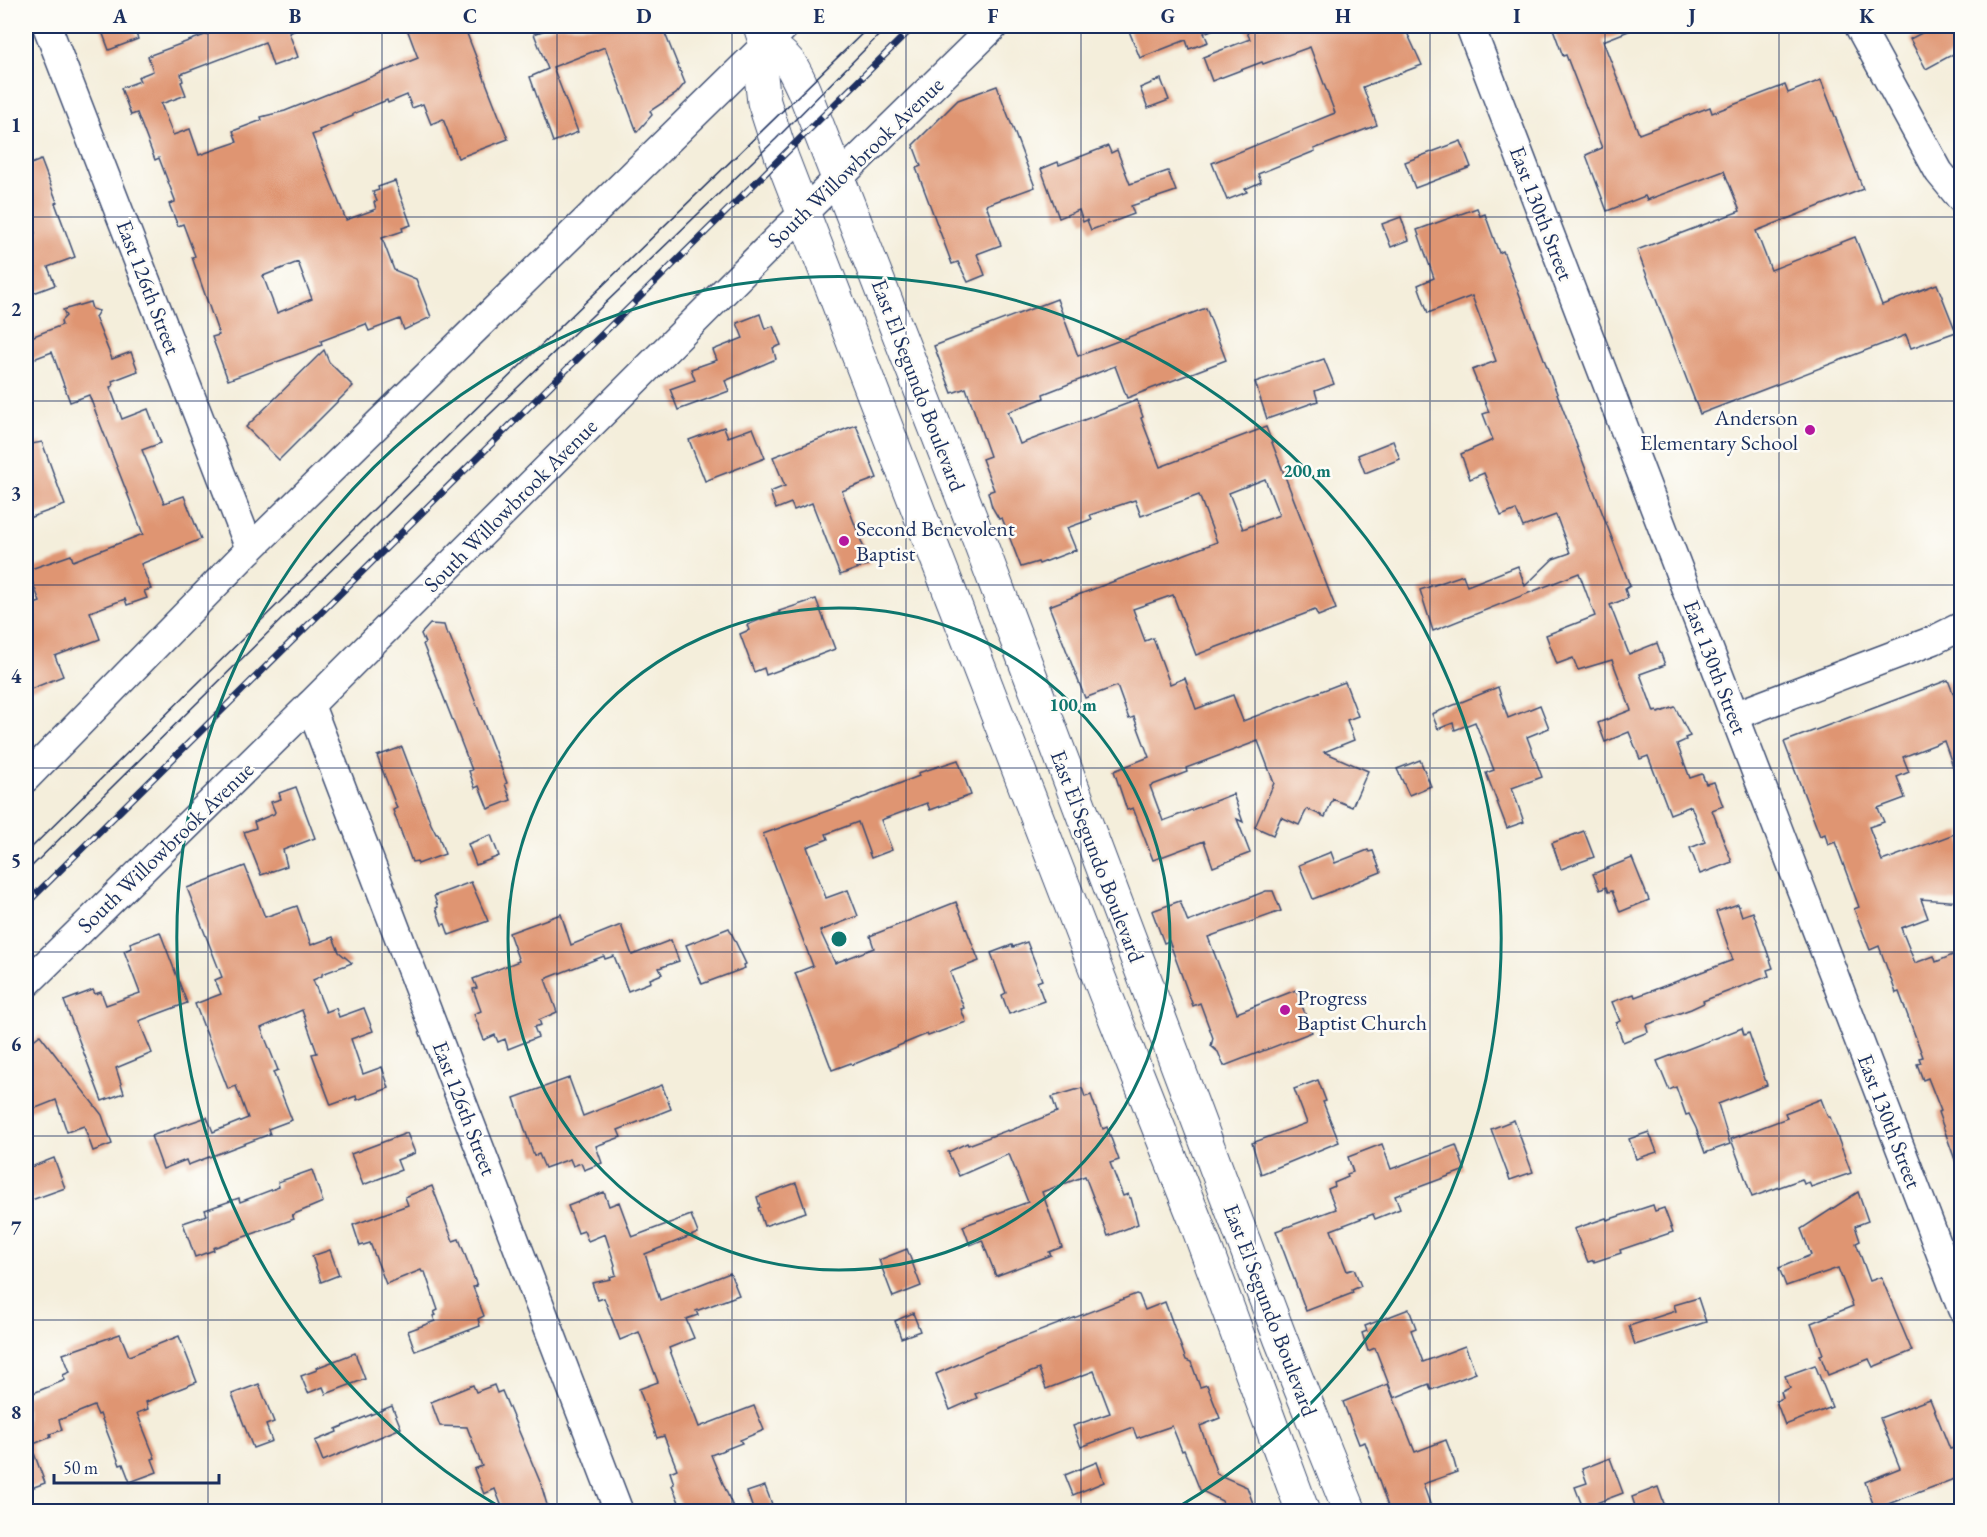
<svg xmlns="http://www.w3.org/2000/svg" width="1987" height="1537" font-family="'EB Garamond',serif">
  <rect width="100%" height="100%" fill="#fdfcf7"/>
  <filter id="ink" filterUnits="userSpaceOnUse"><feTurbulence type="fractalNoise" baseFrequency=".0167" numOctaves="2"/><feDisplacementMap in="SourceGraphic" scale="12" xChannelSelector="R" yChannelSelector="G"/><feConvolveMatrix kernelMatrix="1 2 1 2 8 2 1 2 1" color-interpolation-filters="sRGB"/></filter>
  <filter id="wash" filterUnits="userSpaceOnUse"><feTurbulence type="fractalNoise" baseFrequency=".008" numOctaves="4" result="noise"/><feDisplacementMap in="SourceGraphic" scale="24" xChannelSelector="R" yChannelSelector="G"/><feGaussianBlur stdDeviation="1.35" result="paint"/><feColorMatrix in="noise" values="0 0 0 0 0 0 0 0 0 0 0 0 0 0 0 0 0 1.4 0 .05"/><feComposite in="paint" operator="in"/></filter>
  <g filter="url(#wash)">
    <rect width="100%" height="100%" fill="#f4eedb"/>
    <g id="blocks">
      <g fill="#df9572" fill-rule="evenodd">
        <polygon points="100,26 133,26 138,39 109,50"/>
        <path d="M229 26H303V27L289 33 298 57 273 66 265 42 181 74 183 81 181 82 186 95 161 104 173 135 190 129 199 155 237 142 233 131 262 120 261 117 285 111 418 58 406 26H464L508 139 458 158 443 119 431 124 423 104 412 108 407 95 388 103 387 100 353 114V116L319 130 320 132 312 135 346 220 376 209 374 202 377 201 373 192 379 190 378 187 395 181 411 225 402 228 403 231 382 238 394 270 416 279 431 317 404 330 400 319 369 331 366 324 321 341 322 345 228 380 212 337 219 335 192 257 195 256 183 224 178 226 169 204 175 202V200L159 158 155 160 137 113 131 115 121 88 140 81 138 77 153 71 148 56ZM298 262 312 299 277 313 263 276Z"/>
        <polygon points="556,26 662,26 685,83 676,94 650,111 652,115 637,132 605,47 553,67 578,132 553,142 530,77 548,69 534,34"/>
        <polygon points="1142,26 1219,26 1219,27 1204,33 1208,42 1189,49 1186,40 1140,58 1129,31"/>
        <polygon points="1244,26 1404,26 1422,65 1363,87 1377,125 1314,149 1315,151 1258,174 1261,182 1245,189 1247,192 1227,200 1212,163 1335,113 1310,47 1263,64 1262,62 1212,81 1203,57 1250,39"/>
        <polygon points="1552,26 1639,26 1639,27 1603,41 1639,134 1710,107 1712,113 1785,85 1788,93 1821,80 1863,189 1756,231 1771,270 1855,237 1882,305 1937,284 1956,332 1911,348 1906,335 1700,414 1637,250 1740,211 1724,171 1647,200 1645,196 1607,211 1586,155 1602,148 1566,55 1563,56"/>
        <polygon points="1935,26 1953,26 1960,39 1954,43 1959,51 1926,69 1910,39"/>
        <polygon points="1161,79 1169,100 1148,108 1140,88"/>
        <polygon points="997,86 1035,187 986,205 1001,245 977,254 985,275 968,282 958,262 952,264 916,168 921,166 913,145 958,100"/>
        <polygon points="1461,141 1471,167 1415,188 1405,162"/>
        <polygon points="1108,146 1111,153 1117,150 1130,184 1168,171 1176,191 1131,206 1134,214 1091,230 1087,220 1083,222 1079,210 1059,218 1041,169 1058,162 1059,165"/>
        <polygon points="41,160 57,202 55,203 75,257 48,267 55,285 31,294 26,279 26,236 35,233 26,210 26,166"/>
        <polygon points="1477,208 1480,216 1485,214 1499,253 1503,251 1630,586 1625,589 1628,598 1610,605 1629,654 1657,643 1665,665 1640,674 1654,712 1657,711 1658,713 1675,707 1690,736 1685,738 1686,740 1677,744 1690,778 1702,774 1706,784 1714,782 1723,806 1712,810 1732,862 1700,874 1690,848 1705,842 1691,806 1670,814 1648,756 1640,759 1629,732 1605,742 1598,723 1631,710 1612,660 1578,670 1573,658 1557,664 1546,635 1595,616 1579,573 1433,631 1420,590 1463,575 1467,586 1518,566 1525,586 1553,559 1570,553 1556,515 1523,527 1516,510 1501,516 1484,473 1470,479 1461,454 1493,440 1483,414 1489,412 1472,370 1496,361 1472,296 1428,313 1418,285 1434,278 1417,230"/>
        <polygon points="1401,217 1409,240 1391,247 1382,224"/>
        <path d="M1057 299 1078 356 1206 308 1226 360 1127 398 1115 366 1043 394 1044 398 1008 412 1020 444 1137 400 1143 417 1141 418 1160 467 1266 427 1336 609 1318 616 1315 610 1196 655 1173 595 1133 609 1145 641 1153 638 1170 684 1185 678 1196 709 1233 695 1243 721 1345 682 1358 716 1347 720 1354 740 1324 752 1368 771 1352 807 1333 799 1325 817 1307 809 1299 825 1281 817 1273 835 1255 827 1274 783 1258 741 1186 768 1187 772 1150 786 1163 821 1233 794 1243 822 1237 819 1250 853 1213 867 1204 841 1153 860 1133 808 1127 810 1114 771 1149 757 1134 717 1129 719 1117 686 1085 698 1049 606 1217 542 1199 495 1141 516 1135 500 1090 515 1092 519 1067 528 1076 550 1039 564 1038 562 1021 567 1002 518 999 519 992 507 988 492 994 490 982 459 990 456 966 388 952 393 934 346ZM1265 479 1279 515 1243 529 1229 493Z"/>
        <polygon points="90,302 92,309 99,311 95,317 112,359 131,352 138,371 112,381 113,386 110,387 122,419 148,409 161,443 142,450 164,503 184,496 201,539 141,564 151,589 144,591 147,598 127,605 125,599 90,612 100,639 55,656 63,676 26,691 26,607 40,602 28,570 71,555 73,561 143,534 89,395 70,402 52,352 26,362 26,339 62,325 61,321 66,316 63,310"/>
        <polygon points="760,314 765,329 773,326 781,345 773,348 776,359 725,381 729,391 678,410 670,389 695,380 691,369 717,360 713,350 743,338 737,323"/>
        <polygon points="324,350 329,362 353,386 279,460 246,427"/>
        <polygon points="1324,359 1334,384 1315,391 1318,401 1267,419 1255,382"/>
        <polygon points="856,425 877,478 842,491 870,564 840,575 812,503 794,510 791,503 776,509 770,492 785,486 773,457"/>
        <polygon points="724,427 728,437 753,428 765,458 705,481 689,440"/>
        <polygon points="1393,441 1400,459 1365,473 1358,455"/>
        <polygon points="42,442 65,505 26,519 26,445"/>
        <polygon points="816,599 835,649 766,675 764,668 754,672 740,634 749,630 747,625 780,612 779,611"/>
        <polygon points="430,624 444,625 447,635 449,634 507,783 505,784 511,800 488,809 479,786 475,788 469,771 472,770 423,644 425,643 421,634"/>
        <polygon points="1948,680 1962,716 1962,783 1959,783 1944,741 1903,757 1909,772 1897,777 1905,798 1878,808 1884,822 1869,827 1882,861 1962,831 1962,902 1921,899 1928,918 1901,928 1915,963 1934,956 1936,962 1955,954 1962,970 1962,1170 1959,1171 1938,1112 1941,1111 1928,1078 1923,1080 1917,1064 1921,1063 1919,1058 1923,1057 1899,992 1896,993 1879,946 1870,950 1854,909 1859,907 1835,842 1828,845 1825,834 1820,836 1784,742"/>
        <polygon points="1498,687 1508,718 1540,705 1549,728 1527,737 1542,777 1512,788 1524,822 1507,828 1486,773 1494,770 1475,722 1455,730 1453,723 1438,729 1432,714"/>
        <polygon points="402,747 431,824 436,834 438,834 445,854 418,864 417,861 412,862 393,810 397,808 377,756"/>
        <polygon points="958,760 971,795 930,810 927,803 881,820 892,850 871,858 858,822 826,834 828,839 807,847 826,898 848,890 858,916 820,931 835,963 874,948 870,936 956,902 979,961 950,972 964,1008 961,1009 966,1022 928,1036 927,1034 852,1065 851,1063 832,1070 795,973 813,966 763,834 852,802 919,776 918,773"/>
        <polygon points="1420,760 1431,786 1409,795 1397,769"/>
        <polygon points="296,787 315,838 283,850 287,866 261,875 244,832 256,828 254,822 274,814 275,812 271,802 281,799 279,793"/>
        <polygon points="1584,831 1594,857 1561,869 1552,843"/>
        <polygon points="491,835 499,856 476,865 468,844"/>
        <polygon points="1368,850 1369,852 1373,851 1381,872 1313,899 1299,865 1331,852 1335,863"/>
        <polygon points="1632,858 1649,900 1620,912 1612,891 1608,892 1606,887 1600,890 1593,874"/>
        <polygon points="245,866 265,917 297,906 311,945 333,937 339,952 352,963 322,974 322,976 313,980 326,1012 336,1008 339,1017 364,1008 373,1031 351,1039 363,1074 382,1067 389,1088 357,1100 356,1096 331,1105 312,1054 317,1053 302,1010 261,1028 278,1070 273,1072 292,1120 268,1129 270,1134 188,1165 186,1160 163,1169 151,1136 207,1117 213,1132 248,1118 236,1086 228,1089 195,1004 221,994 215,980 222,977 187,888"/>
        <polygon points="471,882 488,921 449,935 445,924 442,925 436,908 438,907 434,896"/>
        <polygon points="1266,891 1273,891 1281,911 1208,937 1237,1013 1296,990 1312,1032 1224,1066 1218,1052 1211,1046 1213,1038 1200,1003 1193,1006 1169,941 1164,943 1152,911 1180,901 1188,922"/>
        <polygon points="1738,904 1742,916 1753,912 1773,968 1767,970 1769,976 1703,1001 1704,1003 1691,1009 1646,1025 1648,1032 1623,1042 1616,1023 1620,1021 1612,1002 1634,994 1635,997 1733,960 1716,912"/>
        <polygon points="561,914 571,945 621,925 632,955 671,940 679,961 659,968 662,974 650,979 651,982 628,991 614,956 605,959 604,956 545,979 557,1012 539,1020 541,1025 534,1027 538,1037 508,1049 505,1039 498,1042 495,1035 484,1040 474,1014 481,1011 473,989 477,988 473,979 519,961 509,933"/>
        <polygon points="729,928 746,964 744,965 745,968 702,984 686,945"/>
        <polygon points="160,932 187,1003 139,1021 152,1053 116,1068 124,1093 102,1101 64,1001 93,990 95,994 101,992 106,1005 140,993 124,951 132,948 130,943"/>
        <polygon points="1027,942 1042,980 1037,982 1044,1001 1009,1014 1002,995 1006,993 991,953 1012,945 1013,947"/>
        <polygon points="1742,1028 1744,1035 1749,1033 1767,1085 1718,1104 1730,1144 1705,1153 1696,1128 1689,1114 1686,1115 1676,1087 1669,1090 1657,1061"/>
        <polygon points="40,1035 102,1115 112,1144 93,1151 84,1126 67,1132 56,1100 26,1112 26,1046"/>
        <polygon points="569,1078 583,1116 662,1085 671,1109 618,1130 621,1137 596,1146 602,1163 584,1170 581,1163 573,1166 570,1159 545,1168 539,1154 534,1156 514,1098"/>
        <polygon points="1318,1080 1326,1101 1323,1102 1339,1142 1261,1174 1252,1143 1307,1123 1294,1089"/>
        <polygon points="1082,1088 1085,1097 1091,1095 1103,1129 1107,1127 1119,1160 1110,1163 1123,1196 1128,1194 1130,1198 1131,1198 1138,1224 1108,1236 1085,1176 1042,1192 1062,1247 1049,1252 1051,1255 996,1276 982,1240 970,1245 963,1226 1028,1202 1009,1154 959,1176 948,1152 967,1143 968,1145 1008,1130 1009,1131 1057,1112 1052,1097"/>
        <polygon points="1821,1099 1828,1117 1830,1117 1851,1173 1811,1187 1809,1182 1804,1184 1802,1179 1752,1197 1731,1139 1787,1118 1785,1113"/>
        <polygon points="1514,1120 1533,1172 1510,1180 1491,1129"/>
        <polygon points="1649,1132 1657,1152 1636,1159 1629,1139"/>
        <polygon points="407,1133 415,1153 397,1160 401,1170 363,1185 351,1154"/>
        <polygon points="1382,1144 1391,1169 1456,1145 1465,1170 1395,1196 1400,1209 1375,1219 1373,1214 1331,1230 1347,1271 1354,1269 1361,1286 1352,1290 1353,1293 1306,1311 1276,1231 1336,1209 1328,1189 1335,1186 1334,1183 1348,1177 1347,1174 1353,1172 1348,1157"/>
        <polygon points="54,1158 65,1188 26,1202 26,1169"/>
        <polygon points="312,1170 323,1202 292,1215 294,1219 213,1248 214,1250 195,1257 183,1223 207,1215 205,1210 239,1198 240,1202 279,1187 278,1182"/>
        <polygon points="796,1183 806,1212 764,1226 758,1208 760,1207 757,1197"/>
        <polygon points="432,1186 453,1241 459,1239 477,1286 473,1287 484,1316 478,1319 480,1326 415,1351 408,1331 435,1321 433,1316 436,1315 434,1312 438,1310 425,1272 422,1272 421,1270 386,1284 370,1243 360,1246 353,1225 408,1205 405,1197"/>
        <polygon points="604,1192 609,1206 619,1202 632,1237 691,1215 698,1233 645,1254 660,1300 730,1273 739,1295 696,1311 698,1315 686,1319 694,1338 669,1348 699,1427 754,1406 764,1430 740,1440 742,1443 711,1455 735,1512 683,1512 672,1485 674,1484 670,1472 677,1469 664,1436 657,1438 639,1389 658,1382 639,1332 620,1340 604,1298 598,1300 592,1283 611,1279 610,1277 616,1275 614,1267 615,1265 605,1234 588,1241 584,1231 578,1233 568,1206"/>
        <polygon points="1858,1192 1868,1221 1855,1226 1860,1241 1856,1243 1870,1281 1881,1277 1912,1351 1873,1367 1869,1359 1828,1375 1820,1355 1823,1354 1811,1323 1853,1306 1838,1268 1786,1286 1779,1268 1811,1255 1801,1229"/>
        <polygon points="1653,1205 1655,1211 1664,1208 1673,1232 1620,1250 1621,1253 1594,1262 1594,1260 1588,1262 1574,1229 1606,1218 1607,1220"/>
        <polygon points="907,1249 921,1286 893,1297 879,1260"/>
        <polygon points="330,1250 339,1275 321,1282 312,1256"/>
        <polygon points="1136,1294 1139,1295 1145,1310 1165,1302 1186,1360 1191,1362 1200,1387 1207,1385 1220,1418 1200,1426 1217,1474 1247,1487 1256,1512 1227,1512 1222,1501 1200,1490 1184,1450 1182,1451 1172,1426 1137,1438 1133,1428 1131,1428 1081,1447 1073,1426 1110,1413 1094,1371 1046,1389 1039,1369 975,1394 977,1398 950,1410 936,1374 991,1350"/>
        <polygon points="1698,1298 1706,1322 1635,1345 1629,1326 1676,1311 1674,1305"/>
        <polygon points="1409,1309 1416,1328 1411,1330 1423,1362 1465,1346 1476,1373 1431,1390 1429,1384 1394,1398 1375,1348 1368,1351 1362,1333 1367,1331 1365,1326"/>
        <polygon points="913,1313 920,1331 901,1338 895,1321"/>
        <polygon points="120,1334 129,1356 179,1336 197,1382 146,1402 148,1409 137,1413 155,1458 152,1459 157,1472 130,1482 123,1464 120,1465 100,1414 98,1415 94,1406 59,1420 62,1430 50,1434 51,1437 31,1445 45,1483 26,1490 26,1396 65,1380 63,1375 70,1372 63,1354"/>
        <polygon points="355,1353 365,1379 326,1394 323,1387 308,1393 301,1376 317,1370 316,1368"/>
        <polygon points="1815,1365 1832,1407 1785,1425 1776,1401 1783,1398 1781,1392 1790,1388 1785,1376"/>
        <polygon points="259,1384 274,1422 266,1425 272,1441 253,1448 232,1394"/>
        <polygon points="1388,1384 1415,1452 1446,1440 1454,1461 1457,1472 1423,1484 1433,1512 1390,1512 1365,1442 1359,1444 1343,1402"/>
        <polygon points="473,1385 476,1392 494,1385 497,1393 502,1391 541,1484 549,1512 504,1512 495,1489 484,1494 474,1469 482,1466 467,1427 440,1426 431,1402"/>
        <polygon points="1930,1399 1950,1449 1954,1448 1962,1467 1962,1476 1875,1509 1865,1482 1900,1468 1880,1418"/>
        <polygon points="392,1406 401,1428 323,1461 315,1441 337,1432 336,1429"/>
        <polygon points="1610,1458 1623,1493 1583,1508 1575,1487 1587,1483 1582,1469"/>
        <polygon points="1097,1462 1104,1482 1073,1495 1065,1475"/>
        <polygon points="765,1486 775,1512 754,1512 747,1492"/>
        <polygon points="1658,1487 1667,1512 1637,1512 1632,1497"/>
      </g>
    </g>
  </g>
  <g filter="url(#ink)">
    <use href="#blocks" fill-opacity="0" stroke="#3c4c71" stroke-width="1.5"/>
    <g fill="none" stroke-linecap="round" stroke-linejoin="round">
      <defs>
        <g id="minor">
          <polyline points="47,26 250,549"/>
          <polyline points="1470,26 1962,1309"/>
          <polyline points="1859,26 1939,172 1962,200"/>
          <polyline points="310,705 619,1512"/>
          <polyline points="1734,716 1934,640 1962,626"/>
          <polyline points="26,778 250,549 785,26"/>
          <polyline points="26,984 310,705 803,213 994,26"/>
        </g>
        <g id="major">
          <polyline points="760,26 766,44 762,62 761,76 764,102 782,158 1105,993 1196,1222 1303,1512"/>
          <path d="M766 44C791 60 792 65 804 91L978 537 1281 1340 1350 1512"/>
        </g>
      </defs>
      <use href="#minor" stroke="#3c4c71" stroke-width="31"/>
      <use href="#major" stroke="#3c4c71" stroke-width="35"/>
      <use href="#minor" stroke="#fff" stroke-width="28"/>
      <use href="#major" stroke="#fff" stroke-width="33"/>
      <g stroke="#1b2f5e" stroke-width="1.5">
        <polyline points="26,853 456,428 870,26"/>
        <polyline points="26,872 464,439 776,139 888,26"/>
      </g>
      <defs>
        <polyline id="rail" points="26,904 914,26"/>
      </defs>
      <use href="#rail" stroke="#1b2f5e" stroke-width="7"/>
      <use href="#rail" stroke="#fdfcf7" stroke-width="4.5" stroke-dasharray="14" stroke-linecap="butt"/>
    </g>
  </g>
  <path fill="none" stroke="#1b2f5e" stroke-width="1.5" stroke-opacity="0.55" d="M208 26V1512M382 26V1512M557 26V1512M732 26V1512M906 26V1512M1081 26V1512M1255 26V1512M1430 26V1512M1605 26V1512M1779 26V1512M26 217H1962M26 401H1962M26 585H1962M26 768H1962M26 952H1962M26 1136H1962M26 1320H1962"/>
  <g fill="none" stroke="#0f766e" stroke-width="3">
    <circle cx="839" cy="939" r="331"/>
    <path d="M503 1509A662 662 0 1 1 1175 1509"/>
  </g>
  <g fill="#b5179e" stroke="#fdfcf7" stroke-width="2">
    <circle cx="1810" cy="430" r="6"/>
    <circle cx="844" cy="541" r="6"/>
    <circle cx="1285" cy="1010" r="6"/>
  </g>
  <g text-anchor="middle" stroke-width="5" stroke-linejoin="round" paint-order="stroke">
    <g font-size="22" fill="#1b2f5e" stroke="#fdfcf7">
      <text transform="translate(855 162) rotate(-44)" y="8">South Willowbrook Avenue</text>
      <text transform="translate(1542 213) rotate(69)" y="8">East 130th Street</text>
      <text transform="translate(149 287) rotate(69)" y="8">East 126th Street</text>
      <text transform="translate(919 385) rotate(69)" y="8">East El Segundo Boulevard</text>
      <text transform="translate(510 505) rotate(-45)" y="8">South Willowbrook Avenue</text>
      <text transform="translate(1716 667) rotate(69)" y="8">East 130th Street</text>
      <text transform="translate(165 847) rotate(-44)" y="8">South Willowbrook Avenue</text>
      <text transform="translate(1098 856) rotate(69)" y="8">East El Segundo Boulevard</text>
      <text transform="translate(465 1108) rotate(69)" y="8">East 126th Street</text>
      <text transform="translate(1890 1121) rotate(69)" y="8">East 130th Street</text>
      <text transform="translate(1271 1310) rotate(69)" y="8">East El Segundo Boulevard</text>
    </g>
    <g font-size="22" fill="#1b2f5e" stroke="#fdfcf7" text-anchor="start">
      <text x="1798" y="425" text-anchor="end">Anderson<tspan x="1798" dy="25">Elementary School</tspan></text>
      <text x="856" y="536">Second Benevolent<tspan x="856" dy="25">Baptist</tspan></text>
      <text x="1297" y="1005">Progress<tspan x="1297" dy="25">Baptist Church</tspan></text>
    </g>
  </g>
  <circle cx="839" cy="939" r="9" fill="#0f766e" stroke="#fdfcf7" stroke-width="3"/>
  <g font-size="18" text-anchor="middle" font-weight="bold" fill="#0f766e" stroke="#fdfcf7" stroke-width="5" stroke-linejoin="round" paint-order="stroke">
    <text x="1307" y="477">200 m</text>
    <text x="1073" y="711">100 m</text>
  </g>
  <rect width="1987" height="1537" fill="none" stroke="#fdfcf7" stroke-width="66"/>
  <path d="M54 1474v9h165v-9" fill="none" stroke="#1b2f5e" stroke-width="3"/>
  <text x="63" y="1474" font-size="18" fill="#1b2f5e" stroke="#fdfcf7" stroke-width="4.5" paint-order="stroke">50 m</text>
  <rect x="33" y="33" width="1921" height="1471" fill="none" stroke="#1b2f5e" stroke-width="2"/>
  <g font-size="20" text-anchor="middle" font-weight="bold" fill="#1b2f5e">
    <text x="120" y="23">A</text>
    <text x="295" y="23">B</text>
    <text x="470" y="23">C</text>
    <text x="644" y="23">D</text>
    <text x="819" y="23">E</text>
    <text x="993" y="23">F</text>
    <text x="1168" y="23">G</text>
    <text x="1343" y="23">H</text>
    <text x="1517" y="23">I</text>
    <text x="1692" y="23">J</text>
    <text x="1867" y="23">K</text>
    <text x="16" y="132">1</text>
    <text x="16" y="316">2</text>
    <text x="16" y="500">3</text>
    <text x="16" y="683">4</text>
    <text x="16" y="867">5</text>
    <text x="16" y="1051">6</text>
    <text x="16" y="1235">7</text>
    <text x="16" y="1419">8</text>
  </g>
</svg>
